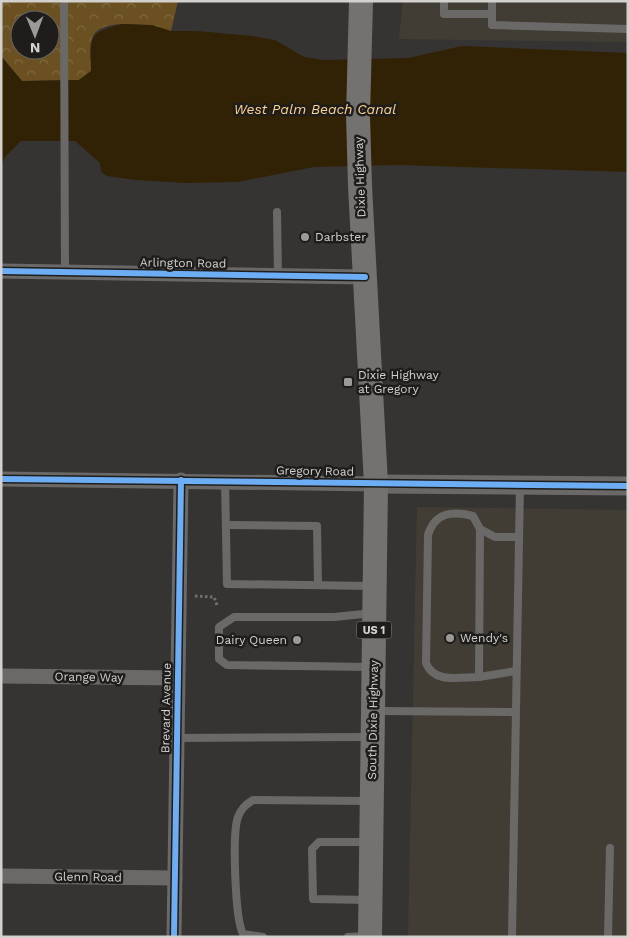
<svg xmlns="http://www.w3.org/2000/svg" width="629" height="938" font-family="'Work Sans',sans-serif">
  <defs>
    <pattern id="park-crowns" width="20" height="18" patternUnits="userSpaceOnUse" patternTransform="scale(1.25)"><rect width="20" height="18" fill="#6b5121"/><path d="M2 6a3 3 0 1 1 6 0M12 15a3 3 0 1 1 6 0" fill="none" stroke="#7f6940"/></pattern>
  </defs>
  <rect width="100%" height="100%" fill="#363432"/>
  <g fill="#423d34">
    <polygon points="403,1 628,1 628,42 399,39"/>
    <polygon points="417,507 628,510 628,937 408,937"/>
  </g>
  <path fill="url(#park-crowns)" fill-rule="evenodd" d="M1 1H178L171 31C154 26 104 16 93 36 88 46 91 61 91 71L79 80 22 81 1 56ZM20 20H50V50H20Z"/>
  <path fill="#312205" d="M122 24 152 25 171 31H197L253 36 275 40 304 57 324 60 408 58 462 46 628 53V172L399 165 314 167 237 182 185 183 136 180 107 176 101 172 100 163 75 141H21L5 157 1 166V56L22 81 79 80 91 71C91 37 87 33 122 24Z"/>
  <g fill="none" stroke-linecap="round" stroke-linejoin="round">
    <polyline stroke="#6f6f6e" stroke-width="3" stroke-dasharray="2.5 2.5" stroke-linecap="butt" points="195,596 214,597 217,605"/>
    <g stroke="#6a6968" stroke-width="8">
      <polyline points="64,1 65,272"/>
      <polyline points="444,1 444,14 492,14"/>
      <polyline points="492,1 492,25 628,29"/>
      <polyline points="277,212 278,276"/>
      <polyline points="225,481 227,584 372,586"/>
      <polyline points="226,525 317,526 318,585"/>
      <polyline points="371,667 227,665 219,659 219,627 234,617 334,617 373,613"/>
      <polyline points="516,671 479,677 480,529 495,537 519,537"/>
      <path d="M479 677C460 677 434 684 426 663L428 535C435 512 452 511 473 516L480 529"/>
      <polyline points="377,711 515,712"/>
      <polyline points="177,738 371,737"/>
      <polyline points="368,900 313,899 312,849 319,842 369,842"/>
      <polyline points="512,936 520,485"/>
      <path d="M263 937 243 934C235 919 232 833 238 817 241 809 245 805 253 800L368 801"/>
      <polyline points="348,937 368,936"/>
      <polyline points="608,937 610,848"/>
    </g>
    <g stroke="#6a6968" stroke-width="15">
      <polyline points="1,271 365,277"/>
      <polyline points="1,479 376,484"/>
      <polyline points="1,676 177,678"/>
      <polyline points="1,876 175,878"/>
      <polyline points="174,937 181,480"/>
    </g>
    <polyline stroke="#6a6968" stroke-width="19" points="376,484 628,486"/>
    <polyline stroke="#737271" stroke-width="24" points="361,1 358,116 360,186 376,484 370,937"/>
    <defs>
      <g id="cycleway">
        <polyline points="1,271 365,277"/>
        <polyline points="1,479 628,486"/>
        <polyline points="174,937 181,480"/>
      </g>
    </defs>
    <use href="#cycleway" stroke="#1e1d1b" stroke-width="9"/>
    <use href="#cycleway" stroke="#6dadf4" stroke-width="6"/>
  </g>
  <g fill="#9b9a97" stroke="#1e1d1b" stroke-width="2">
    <circle cx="305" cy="237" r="5"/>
    <rect x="343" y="377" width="10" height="10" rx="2.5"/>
    <circle cx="450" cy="638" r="5"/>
    <circle cx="297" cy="640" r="5"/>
  </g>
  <g text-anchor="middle" stroke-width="5" stroke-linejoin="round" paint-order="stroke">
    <rect fill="#1e1d1b" stroke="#9c9b98" stroke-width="1" x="356.5" y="621.5" width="35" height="17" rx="4"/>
    <g font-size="11" font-weight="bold" fill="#d2d1ce">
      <text x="374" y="634">US 1</text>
    </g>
    <g font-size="12" fill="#d2d1ce" stroke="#1e1d1b">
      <text transform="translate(360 177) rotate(-92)" y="4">Dixie Highway</text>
      <text transform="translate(183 263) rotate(1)" y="4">Arlington Road</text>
      <text transform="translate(315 471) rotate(1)" y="4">Gregory Road</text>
      <text transform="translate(89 677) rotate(1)" y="4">Orange Way</text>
      <text transform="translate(166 708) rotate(-89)" y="4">Brevard Avenue</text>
      <text transform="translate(373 720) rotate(-89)" y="4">South Dixie Highway</text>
      <text transform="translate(88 877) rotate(1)" y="4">Glenn Road</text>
    </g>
    <g font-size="12" fill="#d2d1ce" stroke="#1e1d1b" text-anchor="start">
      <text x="315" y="241">Darbster</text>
      <text x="358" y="379">Dixie Highway<tspan x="358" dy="14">at Gregory</tspan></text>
      <text x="460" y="642">Wendy's</text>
      <text x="287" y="644" text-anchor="end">Dairy Queen</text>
    </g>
    <g font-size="14" font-style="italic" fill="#fcd392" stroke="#1e1d1b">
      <text x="315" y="114">West Palm Beach Canal</text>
    </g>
  </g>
  <rect width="629" height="938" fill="none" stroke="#d2d1ce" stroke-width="5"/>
  <g transform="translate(35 35) rotate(179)"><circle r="24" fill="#1e1d1b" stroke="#666563"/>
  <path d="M0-4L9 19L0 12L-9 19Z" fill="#9b9a97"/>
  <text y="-8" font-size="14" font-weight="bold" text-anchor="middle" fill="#d2d1ce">N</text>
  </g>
</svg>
